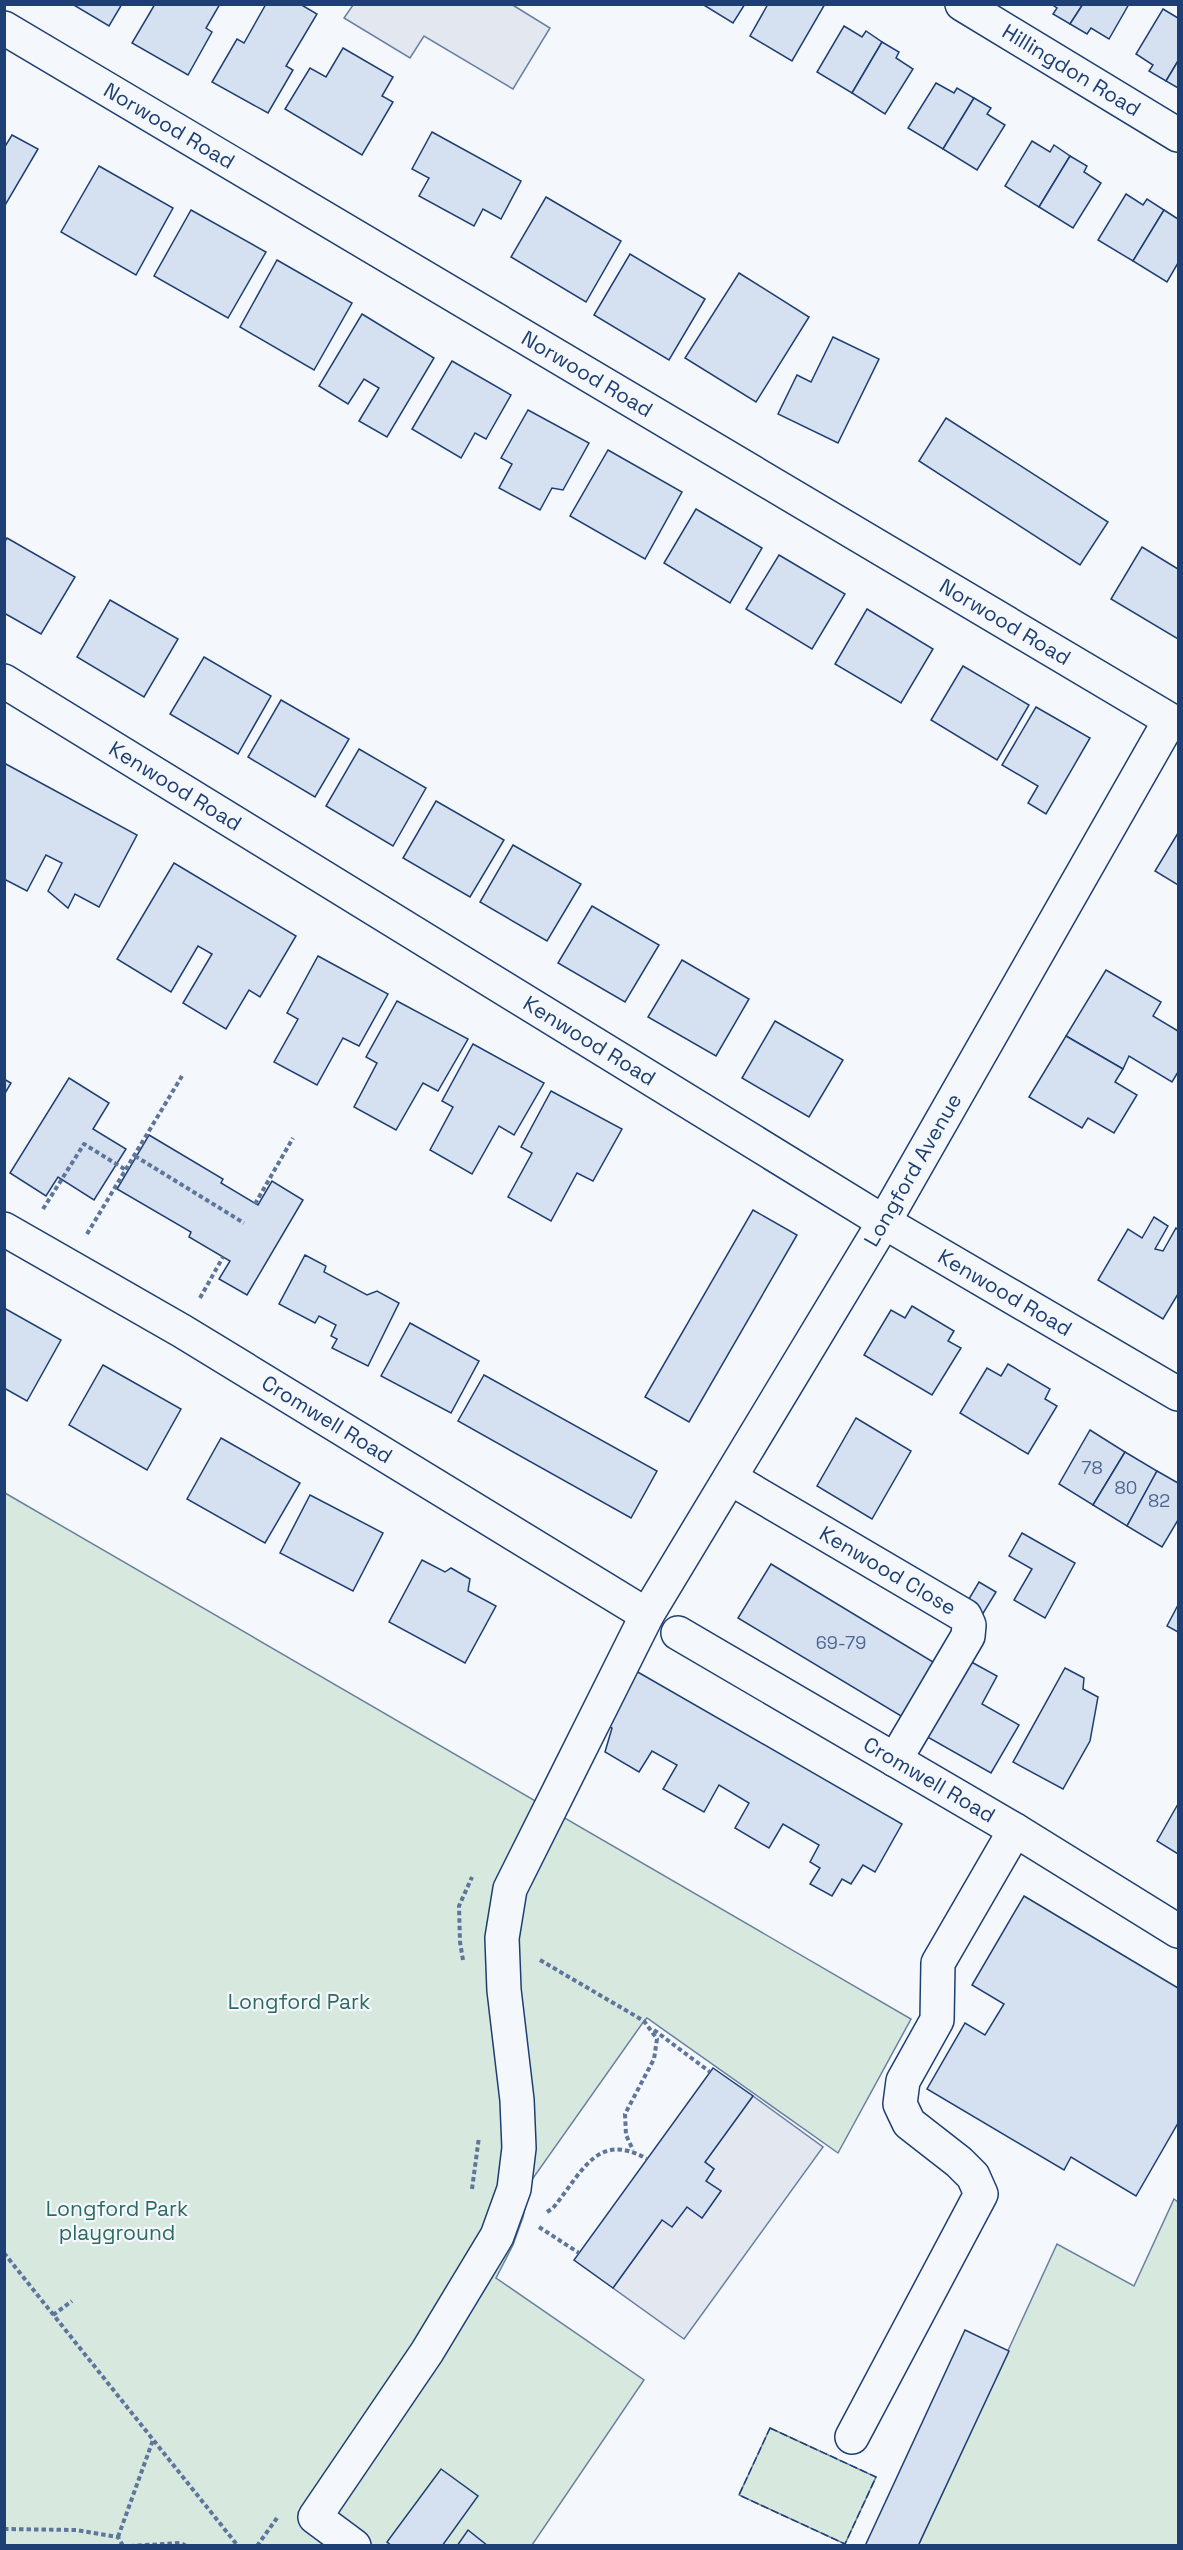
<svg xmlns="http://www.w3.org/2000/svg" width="1183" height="2550" font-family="'Space Grotesk',sans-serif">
  <rect width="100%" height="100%" fill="#f4f7fb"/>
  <g fill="#d7e8df" stroke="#687fa3" stroke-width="1.5">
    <polygon points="5,1493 911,2019 838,2153 647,2018 644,2021 531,2181 523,2217 513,2245 496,2278 644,2380 532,2545 5,2545"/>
    <polygon points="1174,2199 1178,2202 1178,2545 918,2546 1057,2244 1134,2286"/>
    <polygon points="770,2428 876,2477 845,2544 739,2495"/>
  </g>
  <g fill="#e3e8f0" stroke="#687fa3" stroke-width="1.5">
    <polygon points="511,4 550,28 513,89 424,36 410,58 344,18 353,5"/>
    <polygon points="753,2096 823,2147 684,2339 613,2288 662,2220 687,2207 702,2218 721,2191 706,2181 714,2169 705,2162"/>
  </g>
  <g fill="#d5e0f0" stroke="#1d3f73" stroke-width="1.5">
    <polygon points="72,4 122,4 109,26"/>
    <polygon points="155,4 220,4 206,28 212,32 188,75 132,43"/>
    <polygon points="266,4 300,4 317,14 286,66 293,70 268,113 212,82 237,39 244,43"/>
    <polygon points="702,4 745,4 733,23"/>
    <polygon points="768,4 825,4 792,61 750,36"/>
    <polygon points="1051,4 1083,4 1070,24 1053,14 1057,8"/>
    <polygon points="1083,4 1129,4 1109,39 1091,28 1087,34 1070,24"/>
    <polygon points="1163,9 1178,18 1178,61 1166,81 1149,71 1153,65 1136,54"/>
    <polygon points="844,26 862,37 866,31 882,42 852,93 817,72"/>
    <polygon points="882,42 899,52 896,58 913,69 885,114 852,93"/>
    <polygon points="343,48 393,77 382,96 393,102 362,155 285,109 310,68 326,77"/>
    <polygon points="1178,61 1178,88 1166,81"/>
    <polygon points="936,83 954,93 957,88 974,98 943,149 908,128"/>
    <polygon points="974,98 991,108 987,114 1005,125 977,170 943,149"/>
    <polygon points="432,132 521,181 501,219 483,209 474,226 419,196 429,178 412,169"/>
    <polygon points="12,135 38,149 4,207 4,148"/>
    <polygon points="1032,141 1050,152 1054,145 1070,156 1039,207 1005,186"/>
    <polygon points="1070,156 1087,166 1084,172 1101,183 1073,228 1039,207"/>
    <polygon points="99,166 173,208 136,275 61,232"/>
    <polygon points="1126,194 1143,205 1147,199 1164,210 1133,261 1098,240"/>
    <polygon points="546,197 621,241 586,302 511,257"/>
    <polygon points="191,210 266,252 228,318 154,276"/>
    <polygon points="1164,210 1178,219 1178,263 1167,282 1133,261"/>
    <polygon points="630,254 705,299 669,360 594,315"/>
    <polygon points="277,260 352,303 314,370 240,327"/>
    <polygon points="739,273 809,317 756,402 685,358"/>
    <polygon points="362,314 434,358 387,437 359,421 379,388 364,379 348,404 319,386"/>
    <polygon points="833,337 879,359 838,443 778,414 797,375 811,382"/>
    <polygon points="452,361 511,395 486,439 475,433 461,458 412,429"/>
    <polygon points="528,410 589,443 563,490 552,488 540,510 499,488 512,464 501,458"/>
    <polygon points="946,418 1108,522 1080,565 919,461"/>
    <polygon points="608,450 682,492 645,559 570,516"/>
    <polygon points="696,509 762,548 730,603 664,563"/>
    <polygon points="7,538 75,577 41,634 4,613 4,543"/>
    <polygon points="1142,547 1178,569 1178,639 1111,599"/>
    <polygon points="779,555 845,594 812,649 746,609"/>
    <polygon points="110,600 178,639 144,697 77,657"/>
    <polygon points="867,609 933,649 901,703 835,664"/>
    <polygon points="204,657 271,696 238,754 170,714"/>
    <polygon points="963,666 1029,705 997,760 931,720"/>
    <polygon points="281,700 349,739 315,797 248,757"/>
    <polygon points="1036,707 1090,738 1046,814 1028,803 1038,786 1002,765"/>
    <polygon points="359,749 426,788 393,846 326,806"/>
    <polygon points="4,763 137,835 99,907 75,894 68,908 48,891 62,863 46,855 27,891 4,879"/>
    <polygon points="436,801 504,840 470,897 403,858"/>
    <polygon points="1178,833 1178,885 1155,871"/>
    <polygon points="513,845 581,884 547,941 480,902"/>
    <polygon points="174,863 296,936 260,997 249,990 226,1029 183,1003 212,954 198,946 171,992 117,959"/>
    <polygon points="592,906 659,945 625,1002 558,963"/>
    <polygon points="318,956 388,994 359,1046 343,1038 317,1085 274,1062 298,1019 287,1013"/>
    <polygon points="682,960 749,999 716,1056 648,1017"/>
    <polygon points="1106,970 1161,1002 1153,1016 1178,1031 1178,1072 1172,1082 1129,1056 1123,1069 1066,1036"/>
    <polygon points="397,1001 468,1039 438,1091 423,1083 396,1130 354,1107 377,1063 366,1057"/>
    <polygon points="775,1021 843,1060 809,1117 742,1078"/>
    <polygon points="1066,1036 1123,1069 1115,1082 1137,1095 1114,1133 1088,1118 1082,1128 1029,1097"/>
    <polygon points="473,1044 544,1083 514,1135 499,1126 472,1174 430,1150 453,1107 442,1101"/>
    <polygon points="69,1078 109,1103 93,1129 126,1149 94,1200 58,1177 46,1196 10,1173"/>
    <polygon points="4,1079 11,1083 4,1095"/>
    <polygon points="551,1091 622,1129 593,1181 577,1173 551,1221 508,1197 532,1153 521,1147"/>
    <polygon points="149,1135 223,1179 221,1183 258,1205 272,1181 303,1200 247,1295 219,1279 230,1261 189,1237 191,1232 117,1189"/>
    <polygon points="753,1210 797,1235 689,1422 645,1397"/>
    <polygon points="1154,1217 1168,1226 1155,1249 1163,1251 1176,1228 1178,1230 1178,1294 1163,1319 1098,1280 1128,1229 1142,1238"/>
    <polygon points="305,1255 326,1266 324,1272 367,1295 377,1291 399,1303 368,1366 332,1348 337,1339 331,1336 336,1325 319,1316 315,1323 279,1304"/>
    <polygon points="912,1306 954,1331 948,1341 961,1348 932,1395 864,1355 891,1310 905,1318"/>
    <polygon points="4,1308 61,1340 27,1401 4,1388"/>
    <polygon points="410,1323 479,1361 451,1413 381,1376"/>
    <polygon points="1008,1364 1050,1389 1045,1399 1057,1406 1028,1454 960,1413 987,1368 1001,1376"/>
    <polygon points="103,1365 181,1409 147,1470 69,1425"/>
    <polygon points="484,1375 657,1471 631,1518 458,1421"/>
    <polygon points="856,1418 911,1451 872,1519 817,1486"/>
    <polygon points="1090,1430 1125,1452 1093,1505 1059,1484"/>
    <polygon points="221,1438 300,1483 265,1543 187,1499"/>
    <polygon points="1125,1452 1157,1471 1127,1526 1093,1505"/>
    <polygon points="1157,1471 1178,1483 1178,1520 1162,1547 1127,1526"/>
    <polygon points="310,1495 383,1533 353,1591 280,1553"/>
    <polygon points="1022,1533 1075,1563 1045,1618 1014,1600 1032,1569 1009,1556"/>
    <polygon points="422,1560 445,1572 451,1568 470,1579 468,1591 496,1606 465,1663 389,1622"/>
    <polygon points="771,1564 943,1668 911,1722 738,1618"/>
    <polygon points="979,1582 996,1592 979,1620 963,1609"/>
    <polygon points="1178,1605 1178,1632 1167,1626"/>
    <polygon points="966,1659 997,1676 982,1704 1019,1725 991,1773 924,1735"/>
    <polygon points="629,1667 902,1824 875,1872 863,1865 851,1884 842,1879 832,1896 810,1884 820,1868 810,1862 819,1845 783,1824 769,1848 735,1828 749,1803 719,1785 704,1812 663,1789 677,1765 652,1751 639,1772 605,1752 612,1728 598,1720"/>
    <polygon points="1065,1668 1084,1678 1083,1689 1098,1697 1090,1741 1063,1789 1013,1762"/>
    <polygon points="1178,1804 1178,1854 1157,1841"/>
    <polygon points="1024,1896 1178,1988 1178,2123 1136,2196 1071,2157 1064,2170 927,2089 965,2023 985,2035 1004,2004 972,1985"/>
    <polygon points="713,2068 753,2096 705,2162 714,2169 706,2181 721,2191 702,2218 687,2207 672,2227 662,2220 613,2288 574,2260"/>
    <polygon points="965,2330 1009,2351 918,2546 865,2546"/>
    <polygon points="441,2469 478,2496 442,2546 392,2546 387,2542"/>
    <polygon points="468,2530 488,2546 457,2546"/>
  </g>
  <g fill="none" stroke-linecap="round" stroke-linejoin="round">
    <defs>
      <g id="minor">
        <path id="s1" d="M962 4 1178 135"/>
        <path id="s2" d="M4 28 1170 720 884 1222 647 1615 510 1889 502 1938 504 1990 517 2100 519 2148 514 2189 497 2236 427 2352 315 2517 354 2546"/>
        <path id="s3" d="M4 681 884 1222 1178 1394"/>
        <path id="s4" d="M4 1229 182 1331 647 1615"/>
        <path id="s5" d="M730 1478 965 1616 969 1625 968 1636 895 1760"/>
        <path id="s6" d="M678 1633 1015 1830 1178 1931"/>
        <polyline points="852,2437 981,2194 973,2176 959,2162 909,2123 900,2104 903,2081 937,2020 938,1963 1015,1830"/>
      </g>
    </defs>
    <use href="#minor" stroke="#1d3f73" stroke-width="36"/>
    <g stroke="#5e769c" stroke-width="4" stroke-dasharray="4.5 3" stroke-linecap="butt">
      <polyline points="135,1156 244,1223"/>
      <polyline points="255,1204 293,1138"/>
      <polyline points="43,1209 84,1144 126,1170"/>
      <polyline points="87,1234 182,1076"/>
      <polyline points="200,1298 223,1257"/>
      <polyline points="463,1960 460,1942 459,1906 472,1877"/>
      <polyline points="540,1960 644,2021 657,2039 654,2059 625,2114 626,2135 633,2150"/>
      <polyline points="654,2030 710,2072"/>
      <polyline points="472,2189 479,2137"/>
      <path d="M547 2212 553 2208C582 2173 597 2130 647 2159"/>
      <polyline points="539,2227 579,2253"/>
      <polyline points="4,2253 238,2546"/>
      <polyline points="53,2315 72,2301"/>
      <polyline points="4,2529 76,2530 118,2537 123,2546"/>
      <polyline points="118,2537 153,2440"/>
      <polyline points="130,2546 181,2543 186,2546"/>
      <polyline points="257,2546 277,2518"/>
    </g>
    <use href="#minor" stroke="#f4f7fb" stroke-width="33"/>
    <polygon stroke="#1d3f73" stroke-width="1.5" stroke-dasharray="8 3" stroke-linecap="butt" points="770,2428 876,2477 845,2544 739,2495"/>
  </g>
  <g text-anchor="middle" stroke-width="4.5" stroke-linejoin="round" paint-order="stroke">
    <g font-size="18" fill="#4b6792">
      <text x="1092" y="1474">78</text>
      <text x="1126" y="1494">80</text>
      <text x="1159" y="1507">82</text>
      <text x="841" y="1649">69-79</text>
    </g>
    <g font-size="21" fill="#1d3f73" stroke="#f4f7fb">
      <text dy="7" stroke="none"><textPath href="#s1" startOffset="128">Hillingdon Road</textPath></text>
      <text dy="7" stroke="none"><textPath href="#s2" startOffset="192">Norwood Road</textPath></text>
      <text dy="7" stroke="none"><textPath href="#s2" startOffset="678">Norwood Road</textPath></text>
      <text dy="7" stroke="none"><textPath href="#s2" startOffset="1164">Norwood Road</textPath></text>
      <text dy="7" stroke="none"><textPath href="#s3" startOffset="201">Kenwood Road</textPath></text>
      <text dy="7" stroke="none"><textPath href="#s3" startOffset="687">Kenwood Road</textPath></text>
      <text transform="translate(913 1170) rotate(-60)" y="7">Longford Avenue</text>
      <text dy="7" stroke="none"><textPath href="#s3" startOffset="1173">Kenwood Road</textPath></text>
      <text dy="7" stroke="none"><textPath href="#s4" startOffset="375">Cromwell Road</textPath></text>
      <text dy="7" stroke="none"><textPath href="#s5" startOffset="183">Kenwood Close</textPath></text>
      <text dy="7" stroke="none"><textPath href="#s6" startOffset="291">Cromwell Road</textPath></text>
    </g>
    <g font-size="21" fill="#2c6c60" stroke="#f4f7fb">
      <text x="299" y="2009">Longford Park</text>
      <text x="117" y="2216">Longford Park<tspan x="117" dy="24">playground</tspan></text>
    </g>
  </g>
  <rect width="1183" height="2550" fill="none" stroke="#1d3f73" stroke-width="12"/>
</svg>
